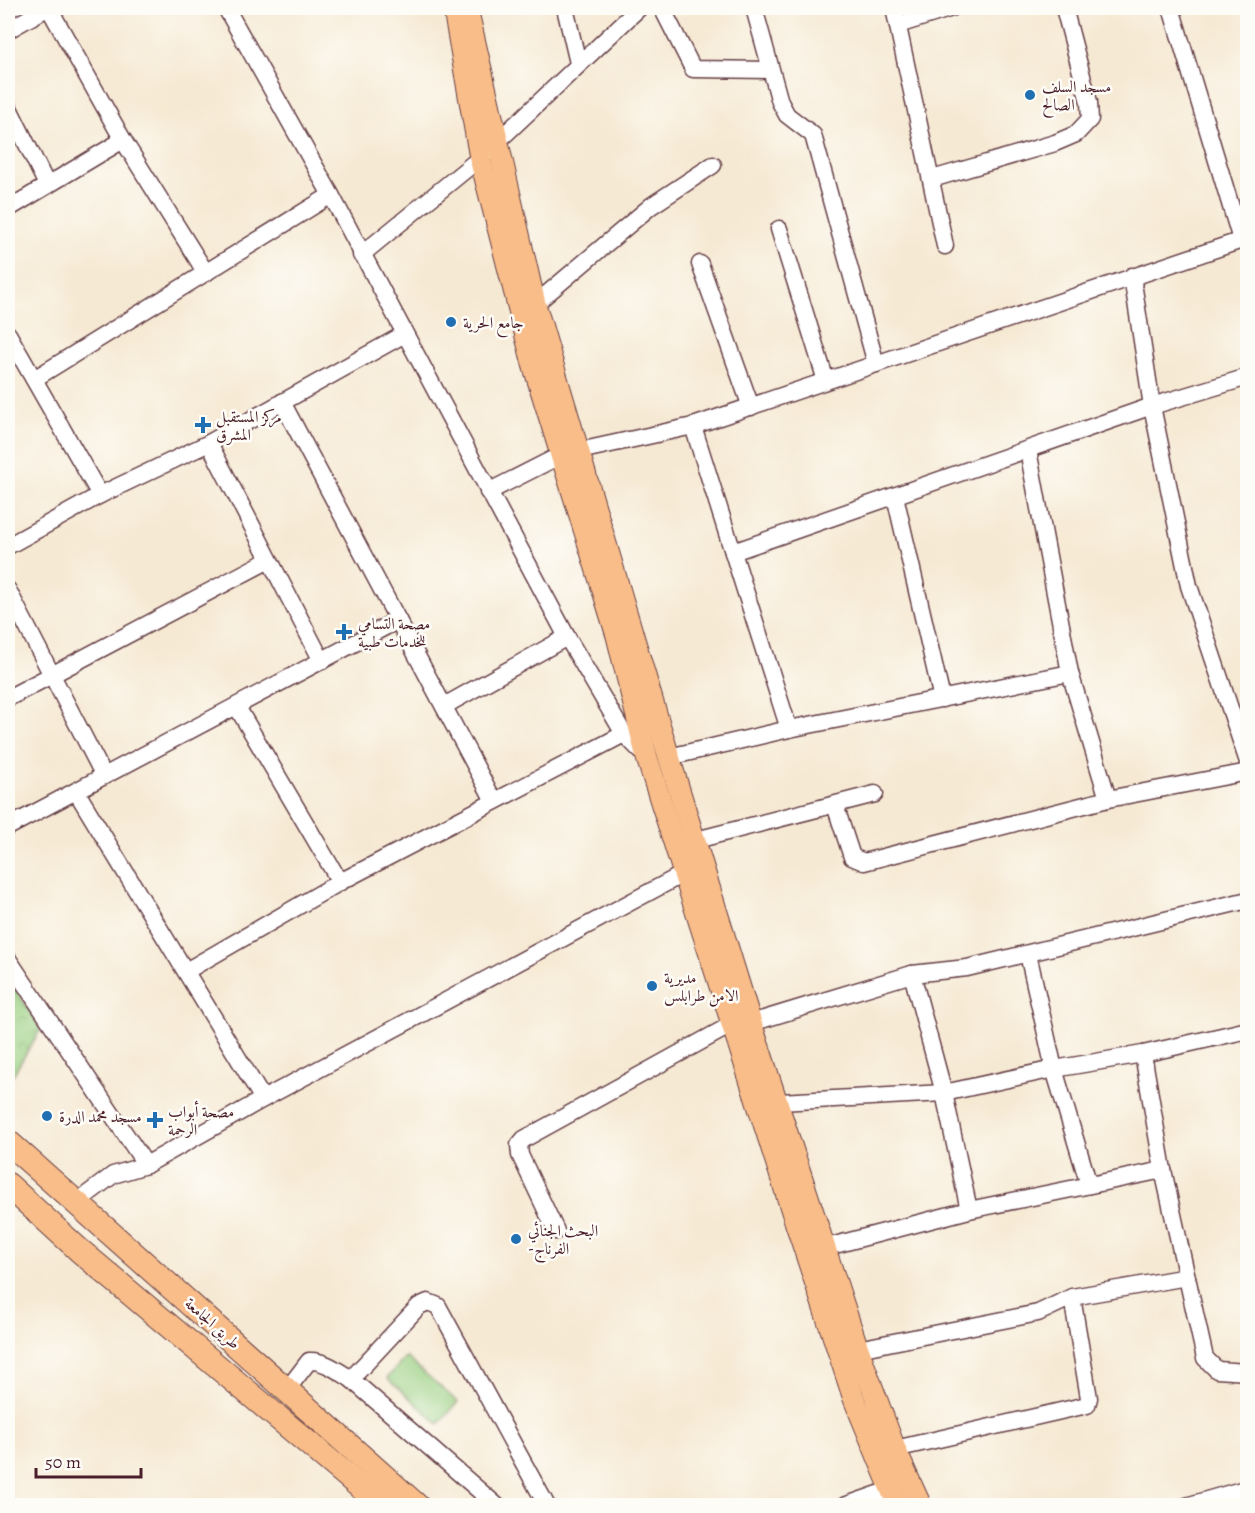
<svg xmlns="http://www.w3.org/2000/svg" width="1255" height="1513" font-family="Alegreya,Amiri,serif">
  <defs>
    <pattern id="park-crowns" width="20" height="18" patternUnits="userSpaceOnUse" patternTransform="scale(1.5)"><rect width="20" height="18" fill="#99cf81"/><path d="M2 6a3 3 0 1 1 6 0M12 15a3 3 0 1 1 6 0" fill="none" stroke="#85b170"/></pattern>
  </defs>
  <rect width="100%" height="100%" fill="#fdfcf7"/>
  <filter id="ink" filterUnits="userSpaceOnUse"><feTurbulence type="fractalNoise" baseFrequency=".0167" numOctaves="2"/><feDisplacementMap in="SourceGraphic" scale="12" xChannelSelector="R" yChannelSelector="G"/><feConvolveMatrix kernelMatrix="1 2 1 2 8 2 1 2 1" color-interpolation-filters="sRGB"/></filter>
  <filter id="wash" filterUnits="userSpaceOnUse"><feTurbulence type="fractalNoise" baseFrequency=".008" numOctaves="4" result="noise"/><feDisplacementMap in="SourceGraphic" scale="24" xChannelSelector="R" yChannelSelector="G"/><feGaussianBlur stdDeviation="1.35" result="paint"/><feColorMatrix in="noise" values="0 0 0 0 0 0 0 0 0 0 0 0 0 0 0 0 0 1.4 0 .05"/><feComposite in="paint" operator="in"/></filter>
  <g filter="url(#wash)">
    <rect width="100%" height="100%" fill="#f6e9d3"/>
    <polygon fill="url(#park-crowns)" stroke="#727756" stroke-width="1.5" points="8,978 41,1029 8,1083"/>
    <polygon fill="#99cf81" stroke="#727756" stroke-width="1.5" points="406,1357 458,1402 439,1424 387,1378"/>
  </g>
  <g filter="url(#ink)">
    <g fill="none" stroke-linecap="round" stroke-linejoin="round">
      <defs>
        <g id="minor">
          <polyline points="49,8 123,140 206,273"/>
          <polyline points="226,8 331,195 567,637 624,734 647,757"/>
          <polyline points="565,8 578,63"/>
          <polyline points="662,8 693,69 771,70"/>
          <polyline points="754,8 780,102 787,115 813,135 876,364"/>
          <polyline points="894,8 945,246"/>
          <polyline points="1171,8 1241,240"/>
          <polyline points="898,25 952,8"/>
          <polyline points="8,30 47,8"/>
          <polyline points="8,106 47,185"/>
          <polyline points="932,179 1055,143 1076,134 1090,119 1089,102 1064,8"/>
          <polyline points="8,209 123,140"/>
          <polyline points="779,229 826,381"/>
          <polyline points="361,255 480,158 639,8"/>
          <polyline points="700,264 751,407"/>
          <polyline points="1132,276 1152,406 1189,586 1248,762"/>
          <polyline points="535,304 651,206 713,165"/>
          <polyline points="8,334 100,495"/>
          <polyline points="34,379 331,195"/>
          <polyline points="282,402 494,801"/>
          <polyline points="209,443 322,661"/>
          <polyline points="488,492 561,455 693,426 1248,238"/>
          <polyline points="895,496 942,699"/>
          <polyline points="8,546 100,495 209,443 403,335"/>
          <polyline points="733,552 1152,406 1248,377"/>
          <polyline points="8,590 104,776"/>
          <polyline points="1070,673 1108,799"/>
          <polyline points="8,698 269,560"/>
          <polyline points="444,706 567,637"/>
          <polyline points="237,707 340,882"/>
          <polyline points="789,729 1070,673 1028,450"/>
          <polyline points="669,757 789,729 693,426"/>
          <polyline points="76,791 263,1099"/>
          <polyline points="835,805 852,857 864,862 1108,799 1248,772"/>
          <polyline points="8,827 398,620"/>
          <polyline points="696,840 875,794"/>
          <polyline points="1028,954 1054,1069 1089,1185"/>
          <polyline points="8,959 146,1165"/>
          <polyline points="186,971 340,882 624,734"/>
          <polyline points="912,974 944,1093 969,1210"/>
          <polyline points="751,1023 912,974 967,968 1248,900"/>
          <polyline points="1143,1054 1163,1170 1205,1358 1217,1370 1248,1372"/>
          <polyline points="779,1102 944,1093 1054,1069 1143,1054 1248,1030"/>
          <polyline points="77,1202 113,1175 146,1165 263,1099 683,874"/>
          <polyline points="556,1231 520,1155 519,1145 524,1139 731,1025"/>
          <polyline points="827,1247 969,1210 1163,1170"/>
          <polyline points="858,1349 1038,1313 1072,1297 1187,1277"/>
          <polyline points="351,1379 419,1306 428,1302 438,1306 547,1506"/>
          <path d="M286 1391 309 1361C324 1360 338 1371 351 1379L497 1506"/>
          <polyline points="895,1449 1087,1405 1089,1398 1072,1297"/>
          <polyline points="844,1506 890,1490"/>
          <polyline points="1186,1506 1248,1488"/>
        </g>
        <g id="major">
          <polyline points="467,8 535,304 669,757 751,1023 858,1349 895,1449 921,1506"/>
          <polyline points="454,10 480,158 533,364 617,636 647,758 796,1224 854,1399 898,1506"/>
        </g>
        <g id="highway">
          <polyline points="8,1142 417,1506"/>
          <polyline points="8,1185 79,1250 383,1506"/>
        </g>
      </defs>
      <use href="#minor" stroke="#643d44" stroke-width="19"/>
      <use href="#major" stroke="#643d44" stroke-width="23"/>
      <use href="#highway" stroke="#643d44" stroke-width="26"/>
      <use href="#minor" stroke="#fff" stroke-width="16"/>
      <use href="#major" stroke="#f8bd89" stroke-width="21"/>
      <use href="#highway" stroke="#f8bd89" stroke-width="24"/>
    </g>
  </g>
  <g fill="#1f6fb2" stroke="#fdfcf7" stroke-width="2">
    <circle cx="1030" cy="95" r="6"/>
    <circle cx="451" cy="322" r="6"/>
    <path d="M200 416h6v6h6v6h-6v6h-6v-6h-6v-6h6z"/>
    <path d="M341 623h6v6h6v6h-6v6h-6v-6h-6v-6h6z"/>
    <circle cx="652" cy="986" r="6"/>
    <circle cx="47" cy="1116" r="6"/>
    <path d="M152 1111h6v6h6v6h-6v6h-6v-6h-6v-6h6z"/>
    <circle cx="516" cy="1239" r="6"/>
  </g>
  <g text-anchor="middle" stroke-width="5" stroke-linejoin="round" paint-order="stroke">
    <g font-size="16" fill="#4a1f2b" stroke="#fdfcf7" text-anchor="start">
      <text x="1042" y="92">مسجد السلف<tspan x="1042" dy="18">الصالح</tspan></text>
      <text x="463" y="328">جامع الحرية</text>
      <text x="216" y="422">مركز المستقبل<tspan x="216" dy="18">المشرق</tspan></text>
      <text x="358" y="629">مصحة التسامي<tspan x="358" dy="18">للخدمات طبية</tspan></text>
      <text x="664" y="983">مديرية<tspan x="664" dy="18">الامن طرابلس</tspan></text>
      <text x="168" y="1117">مصحة أبواب<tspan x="168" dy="18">الرحمة</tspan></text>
      <text x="59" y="1122">مسجد محمد الدرة</text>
      <text x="528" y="1236">البحث الجنائي<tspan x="528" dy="18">-الفرناج</tspan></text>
    </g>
    <g font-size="16" fill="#4a1f2b" stroke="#fdfcf7">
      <text transform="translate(213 1323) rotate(42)" y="6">طريق الجامعة</text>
    </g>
  </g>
  <rect width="1255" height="1513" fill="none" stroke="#fdfcf7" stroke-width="30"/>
  <path d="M36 1468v9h105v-9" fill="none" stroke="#4a1f2b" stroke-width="3"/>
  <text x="45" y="1468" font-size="18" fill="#4a1f2b" stroke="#fdfcf7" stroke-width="4.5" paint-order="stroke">50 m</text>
</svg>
